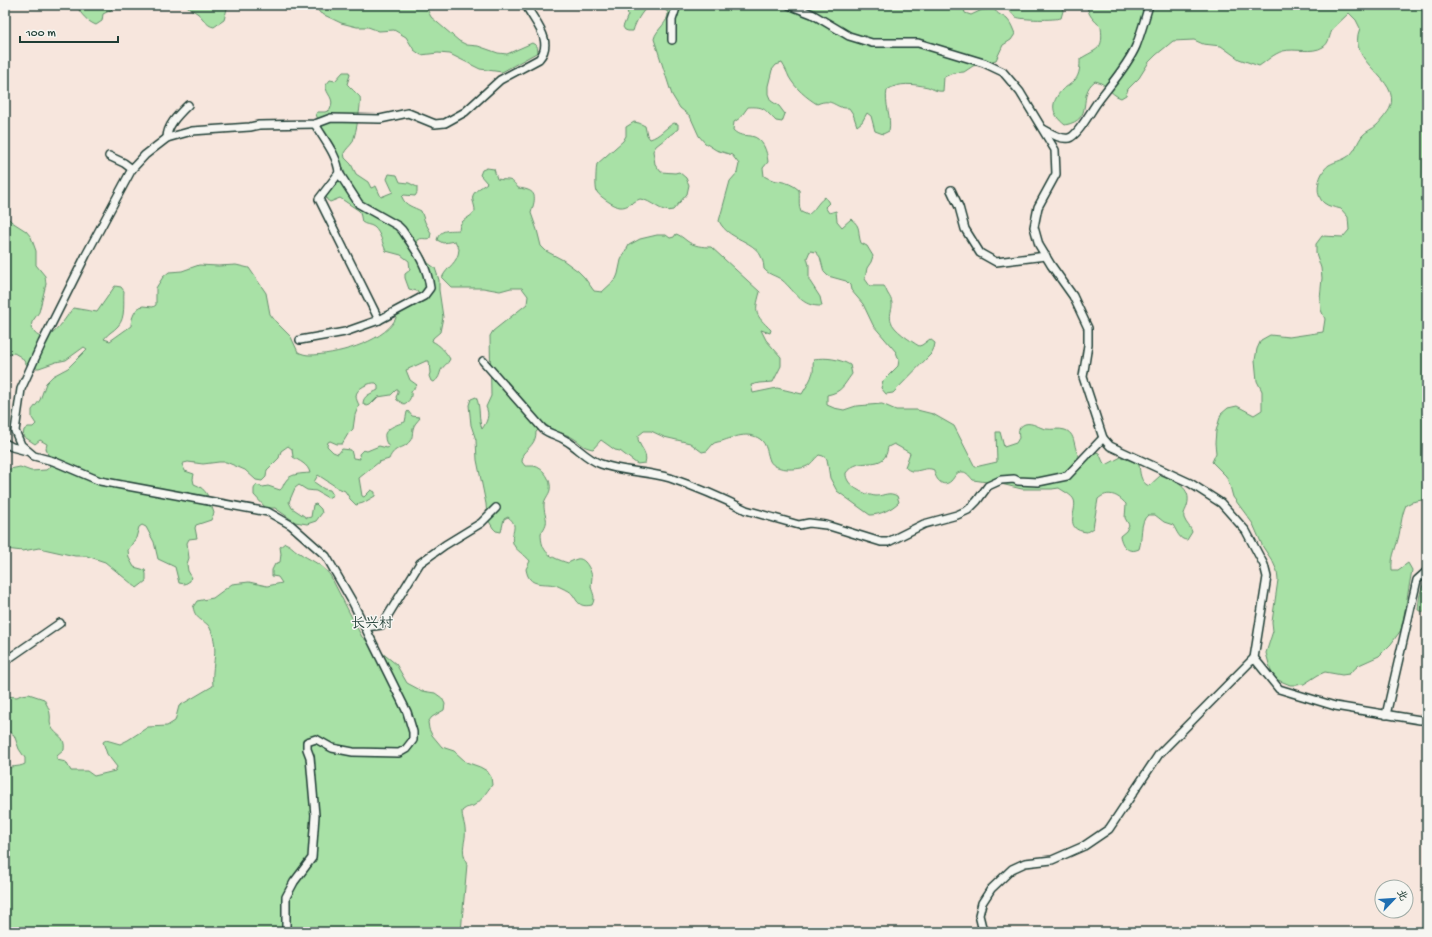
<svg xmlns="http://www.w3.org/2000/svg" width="1432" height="937" font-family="'Gochi Hand','LXGW WenKai TC',sans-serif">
  <rect width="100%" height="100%" fill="#f7e6dd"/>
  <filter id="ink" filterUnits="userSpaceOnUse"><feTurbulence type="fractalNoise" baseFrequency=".025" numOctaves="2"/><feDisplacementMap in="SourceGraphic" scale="8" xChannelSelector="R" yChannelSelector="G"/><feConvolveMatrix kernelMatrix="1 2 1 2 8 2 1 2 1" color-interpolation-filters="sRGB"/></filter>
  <g filter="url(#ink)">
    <g fill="#a8e1a6" stroke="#648f6d">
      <path d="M77 5H116L111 10 103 14 102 21 96 25C88 22 79 13 77 5Z"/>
      <path d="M186 5H228L224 20 214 27C206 26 203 17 197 13 193 10 189 9 186 5Z"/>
      <polygon points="314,5 425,5 431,17 459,41 467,45 478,46 498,53 507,54 532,43 537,46 538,52 502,72 480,69 450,54 438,53 421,55 414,50 406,37 394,30 379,31 368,27 357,27 341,23 320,13"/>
      <path d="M626 5H649C641 13 636 21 633 31H628L625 30 623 27 628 15Z"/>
      <path d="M658 5H963L965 13 971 15 982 10 994 9C998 15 1002 15 1007 19 1011 23 1013 29 1015 34L1011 40 1003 45 996 60 973 66 964 72 953 73 944 77 943 91C937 92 933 89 928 87 914 84 899 82 887 90 884 104 892 117 889 131L883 134 875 131 871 116 867 113 862 122 857 126 853 114 849 108C834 109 834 97 817 104 807 98 795 88 789 77 787 72 785 68 782 63L776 65 772 70 768 86V94L771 101 779 106 785 114 782 122 776 121C764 110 766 106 748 107L740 118 734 122 733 130C739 136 743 135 751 136 763 138 767 151 768 162L763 168 764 176C776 184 785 178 799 190 800 198 798 204 801 212L808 215C816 209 816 204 825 197L829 203 825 207 829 213 836 211 837 221 842 227 851 219C862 227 857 232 861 243L867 246 873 256 871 262 867 268 865 279 870 286H884C886 288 886 291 888 294 897 307 888 310 891 321 893 330 911 341 919 346L922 345 930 339 935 343 934 348 931 354 893 393 886 394 881 388 883 381 898 366 899 360 896 352 873 325 863 304 851 290 850 285 846 281 828 276 824 272 820 257 816 252 810 251 807 258 809 265V280L820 297 822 306C801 307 796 292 782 280 775 275 769 275 764 269 763 238 730 244 719 221L730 181 737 173 739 164 732 155 716 150 705 143 699 136 690 116 680 108 672 95 654 39C656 29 669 23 668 12Z"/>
      <path d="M1005 5H1062L1063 11 1061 18C1055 20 1022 20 1016 17 1012 15 1008 8 1005 5Z"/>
      <path d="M1087 5H1427V499L1412 502 1406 505C1401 516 1401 528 1398 539 1395 551 1391 557 1392 570H1398L1408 563 1412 570 1403 621 1401 630 1391 644 1379 656 1359 665 1349 674 1342 675 1325 672 1318 675 1304 684 1297 685H1290L1278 680 1272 675 1266 653 1273 631 1272 622 1278 580 1277 571 1273 562 1263 547 1253 524 1233 497 1230 486 1226 476 1212 462 1216 453 1215 443 1216 431 1221 414 1228 408 1237 406 1254 415 1262 410V391L1257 381 1255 360 1257 349 1261 340 1270 335 1289 337 1323 332 1325 319 1321 310 1320 299 1322 278 1321 268 1316 253V244L1322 236 1343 237 1349 230 1348 217 1341 209C1335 207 1329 207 1324 203 1313 194 1319 172 1329 165 1336 161 1345 160 1351 154 1356 149 1358 141 1362 136 1366 131 1373 129 1377 125 1380 122 1389 111 1390 108 1402 78 1345 64 1360 28L1356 20 1349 13C1344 18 1338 23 1333 29 1329 34 1330 43 1323 47 1312 54 1295 48 1283 51 1273 54 1267 61 1259 66L1239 59 1221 46 1203 44 1194 40 1173 41 1156 55 1149 62 1139 78 1128 89 1126 95 1121 98C1109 94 1107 83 1095 81 1076 95 1096 119 1065 125 1051 114 1050 103 1062 90 1066 87 1071 84 1075 80 1080 74 1080 66 1080 59 1097 48 1104 51 1101 27 1094 20 1088 16 1087 5Z"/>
      <path d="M343 72H349L350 75 347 84C348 85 359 96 360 97 362 102 355 139 352 143 350 146 346 149 344 153L345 158 351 164 356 174 368 182 371 188 376 186 381 197 393 192 387 179 389 174 397 175 400 182 409 183 417 187V193L415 196 404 195 402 197C405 206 414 207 421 211L425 222 431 233 430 238C426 240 422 237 417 240V243L428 263 435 268 439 280V290L443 317 440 332 433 338 432 341C440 345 446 352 450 359 448 364 443 366 441 370 439 376 439 378 434 382L431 381 429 376 430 373 429 361H426L406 370 410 380 417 385 411 392C412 397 409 402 404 404L397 400 396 397 398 393V390H396L391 395 378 397 370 405 367 406 363 404C363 395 371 394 378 390V385L376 383C370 382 356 388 356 396 356 399 358 403 359 405L355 415 353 429 348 434 342 444H337L330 441 328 442 327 446 333 452 338 454 342 449 351 450 353 458 360 459 359 454 363 450 367 451 379 446 387 448 389 447C387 444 385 441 385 437 383 429 398 424 405 422L407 412 408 411 412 416 419 417 420 418C417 422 414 424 413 429 412 434 413 437 410 441 402 451 395 445 389 459L379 462 359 478 362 496 364 497 371 490 375 492V496L363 503 356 505 350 499 345 491 338 488 318 475 314 482 324 489 330 490 333 495 328 498 316 491 307 490 299 485 295 488 289 502 292 508 307 518 311 517 313 505 316 504 321 509 322 513 316 521 307 524 295 522 275 508H266L254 495V489L256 485 263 487 268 486 280 490C283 488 283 485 285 482 290 473 301 474 310 473 308 464 299 461 293 457L292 449 288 446 281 451 279 458 267 470 266 477 262 481 256 480 245 470 226 462H219L203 464 188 462 184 463 182 464 185 471 194 474 193 479 194 484C208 489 209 499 214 513L211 520 196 525 195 528 197 538 189 539 187 543 189 558 187 564 188 571 191 576 190 581 185 584 179 583 175 567 158 559 154 542 146 527 142 525 139 527 136 538 128 550 129 558 134 567 145 570 146 574V581L137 588 105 562 87 556H75L39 548 23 551 5 549V470L20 467 31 471 46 470 51 466 46 448 47 444 40 440 35 444 23 436 24 430 28 427H33L36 424 32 418V410L40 400 46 383 53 376 68 368 87 349 84 347 66 360 56 362 39 368H33L27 365 21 357 14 353 10 354 5 358V215L12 222 26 231 31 237 36 251V265L45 276 46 284 39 312 32 322 31 328C46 353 63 321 73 308L97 312 115 286 121 287 124 291C123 301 126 318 118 326 114 331 108 333 104 339L110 341 131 326C131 319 135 307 143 306 146 306 150 307 153 307L156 305V288L163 277 169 272 182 271 199 265 218 266 236 265 249 268 266 293 270 314 276 322 291 337 298 352C302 354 306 355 310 355 334 355 382 343 395 320 397 316 398 310 400 305L419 295 417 291 409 289 405 278V274L410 270 409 261 401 255 386 251C382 243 381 233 374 227 370 224 365 225 362 222L360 212 358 210 340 198 330 202 327 200 326 196 345 173C336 153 322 135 316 114L317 112H325L330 110C336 97 325 95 326 85L330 80 335 81Z"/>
      <path d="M634 122 639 123 645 126 647 135 650 139C660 136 665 128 674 123L678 124V129L656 146 653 151 655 164 661 172 675 173 679 172 686 178 689 185 687 194 673 210C661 214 652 200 640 199 634 201 627 208 620 207 615 207 599 196 597 192 595 189 596 167 597 164L623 141 626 136V127Z"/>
      <path d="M487 168 494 169 497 179C508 181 511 177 518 188 538 190 536 197 531 213L537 230 541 246 546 251 563 260 578 271 584 277 594 291 602 292 616 279 618 274 621 260 629 245 640 239 657 235H666L670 238 674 237 676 234C680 235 683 238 687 241 694 246 702 247 711 247L760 292C754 314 755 314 771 330L770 333 761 330 766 340 781 357V366L773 382 759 383 751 385 753 393 777 388 802 394C806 387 811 380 813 372 814 367 812 365 814 359 826 357 840 359 850 365L852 374C843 386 842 392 827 395V405L834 408 844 410 856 406 882 404 896 410H917L933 414 954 426 975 467 997 462 996 432H1000L1004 447 1016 443 1019 438C1018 431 1018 427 1025 424 1033 422 1039 428 1046 429 1052 430 1059 428 1065 430 1079 435 1070 452 1085 462L1096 452 1099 453 1103 462 1106 465 1121 457 1139 464C1140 473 1140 482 1149 486L1161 475C1174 481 1193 487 1187 506 1186 510 1183 513 1184 518 1186 524 1191 527 1192 532L1187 540C1179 540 1177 531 1173 525L1164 522 1155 515H1148C1139 522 1143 538 1139 549 1128 554 1122 546 1120 536L1126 531 1129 525 1125 518 1126 504C1118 495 1108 490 1098 499L1093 528 1087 532C1062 530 1078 510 1074 500 1072 495 1063 491 1059 488L1052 489H1022L1001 484 973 480C970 477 967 472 963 472 956 471 955 477 951 481 942 489 935 478 934 470 924 465 914 477 905 467L910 453 894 444 888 447C887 451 887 455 883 459 874 467 856 458 846 473 845 486 865 495 876 496 884 496 889 491 897 496L899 502C892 509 880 515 870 515L837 491 830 478 827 459 823 456 819 455C814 459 811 465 805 467 796 470 775 471 770 461 767 454 767 444 760 439 748 431 734 437 722 441 719 442 715 442 713 444 711 446 709 449 707 451L702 452 690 443 664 437 651 431H644L638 436C637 446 649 452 645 463L637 464 620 451 615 450 601 440 593 449C581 447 582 443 573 438 563 432 555 433 545 424L536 432C536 443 529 447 523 454L522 462 525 466C528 466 532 466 534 466 544 468 552 481 550 490 549 495 544 499 544 505 544 519 551 519 541 533 541 553 550 557 568 563 570 562 574 560 577 559 585 557 591 570 592 577 592 580 591 584 591 587 593 594 596 597 592 605 574 609 578 595 567 590 563 589 559 586 555 585 542 582 529 588 526 569L530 561C525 554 516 552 513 543 510 532 520 526 508 517L504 519 501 532 496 531 493 528 487 518 486 504 477 460 476 440 471 425 469 405 471 399 476 397C481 407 478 419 482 429 487 422 490 415 486 407L491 396 490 336 493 331 527 304 528 296 522 288H511L500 291 483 288H452L442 278C447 266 458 264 459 249L455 241 443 243 437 240C440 228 450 231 459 230 460 218 469 220 475 211 475 207 474 205 473 201 470 192 481 188 487 183L480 175 482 170Z"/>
      <path d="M285 543C292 546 292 548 298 552 309 560 321 563 330 575L362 637 396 664 407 683 422 691 435 693 442 698 445 704 444 710 432 717 428 722 429 729 432 735 442 747 454 751 466 762 480 767 487 771 491 777 492 785C486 792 481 802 473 806 468 808 468 806 462 811 462 817 464 822 465 828 467 843 459 846 467 864L461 932H5V770C10 765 18 768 25 764V758L19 749 14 735 5 729V696L17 697 21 695 29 694 44 699C46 704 50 709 50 714 51 718 49 722 51 726 56 737 66 735 64 750L57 756V760L66 762 71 771H87L94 776 115 771 117 767 107 754 103 742 106 740 120 744 128 740 148 727 167 726 175 721 179 706 213 686C211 665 220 649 210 628 205 619 196 622 193 607L197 601 213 598 232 584 249 582 267 586 282 583 278 577 272 576V570L275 564 280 562 281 554 280 547Z"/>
      <path d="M1427 579V607L1424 612 1418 610C1419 600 1420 587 1427 579Z"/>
    </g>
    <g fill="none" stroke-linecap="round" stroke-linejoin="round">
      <defs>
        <g id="minor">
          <polyline points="789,5 812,14 849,36 872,43 918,43 984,63 1003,72 1020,92 1055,150 1056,174 1038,207 1034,227 1039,245 1051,265 1073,296 1088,328 1088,345 1083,377 1103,438 1110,446 1190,483 1221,503 1246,531 1264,565 1267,577 1254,658 1159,754 1109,829 1084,846 1052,860 1025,863 1012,869 991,889 982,903 979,915 982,927 988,932"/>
          <polyline points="672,40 672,20 677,5"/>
          <path d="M1043 129C1051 133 1060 140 1069 138 1078 136 1093 107 1099 100 1111 84 1128 65 1136 46 1141 33 1145 19 1149 5"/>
          <path d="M167 138C167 125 179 114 188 105"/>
          <polyline points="109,156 124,163 132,169"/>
          <polyline points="339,173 319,199 379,320"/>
          <polyline points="951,190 959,207 965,229 980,253 996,262 1046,256"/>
          <path d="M300 340 345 332 379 320 424 296 430 288C427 264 415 249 402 230L398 226 359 204 339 173C338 156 323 138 315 124"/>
          <path d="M483 361 543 429C551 435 558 435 565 440 578 447 586 459 601 464 623 472 647 471 670 478 696 487 722 498 746 510L799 525 809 523 826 525 881 542H888L924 524 957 515 968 510 977 501 988 486 1001 480 1014 479 1018 481 1038 482 1067 476 1103 438"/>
          <polyline points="5,443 12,447 27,451"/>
          <polyline points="365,627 382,625 420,563 445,545 481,523 496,508"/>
          <polyline points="1254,658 1279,689 1335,706 1420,720 1427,720"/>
          <polyline points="5,661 60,623"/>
          <polyline points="1386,715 1417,580 1427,571"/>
          <path d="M286 932V897L294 882 312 858 315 815 310 757 307 749V742L316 739 332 748 353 752 399 753 406 749 413 740V732L407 712 352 601 326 556 291 525 268 512 100 481 53 461 34 456 21 445 15 431 21 389 42 343 86 255 132 169 145 155 167 138 192 131 250 127 259 125 315 124 331 118 380 119 408 113 435 124 445 123 465 112 500 80 539 59C555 41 534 22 526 5"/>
        </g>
      </defs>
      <use href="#minor" stroke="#1f3d34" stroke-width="10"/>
      <use href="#minor" stroke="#f6f6f2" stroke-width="7"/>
    </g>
  </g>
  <g text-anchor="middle" stroke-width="3" stroke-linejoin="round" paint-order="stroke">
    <g font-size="14" fill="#1f3d34" stroke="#f6f6f2">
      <text x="372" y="627">长兴村</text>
    </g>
  </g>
  <rect width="1432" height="937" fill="none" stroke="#f6f6f2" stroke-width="20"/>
  <rect x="10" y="10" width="1412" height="917" fill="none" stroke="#1f3d34" stroke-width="1.5" filter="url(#ink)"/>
  <g transform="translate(1394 899) rotate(65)"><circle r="19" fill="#f6f6f2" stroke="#a0aca6"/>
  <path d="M0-3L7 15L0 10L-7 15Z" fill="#1f6fb2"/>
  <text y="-6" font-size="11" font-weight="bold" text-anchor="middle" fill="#1f3d34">北</text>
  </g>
  <path d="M20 36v6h98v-6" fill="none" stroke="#1f3d34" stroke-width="2"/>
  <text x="26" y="36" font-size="12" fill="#1f3d34" stroke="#f6f6f2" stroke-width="3" paint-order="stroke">100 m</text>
</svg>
